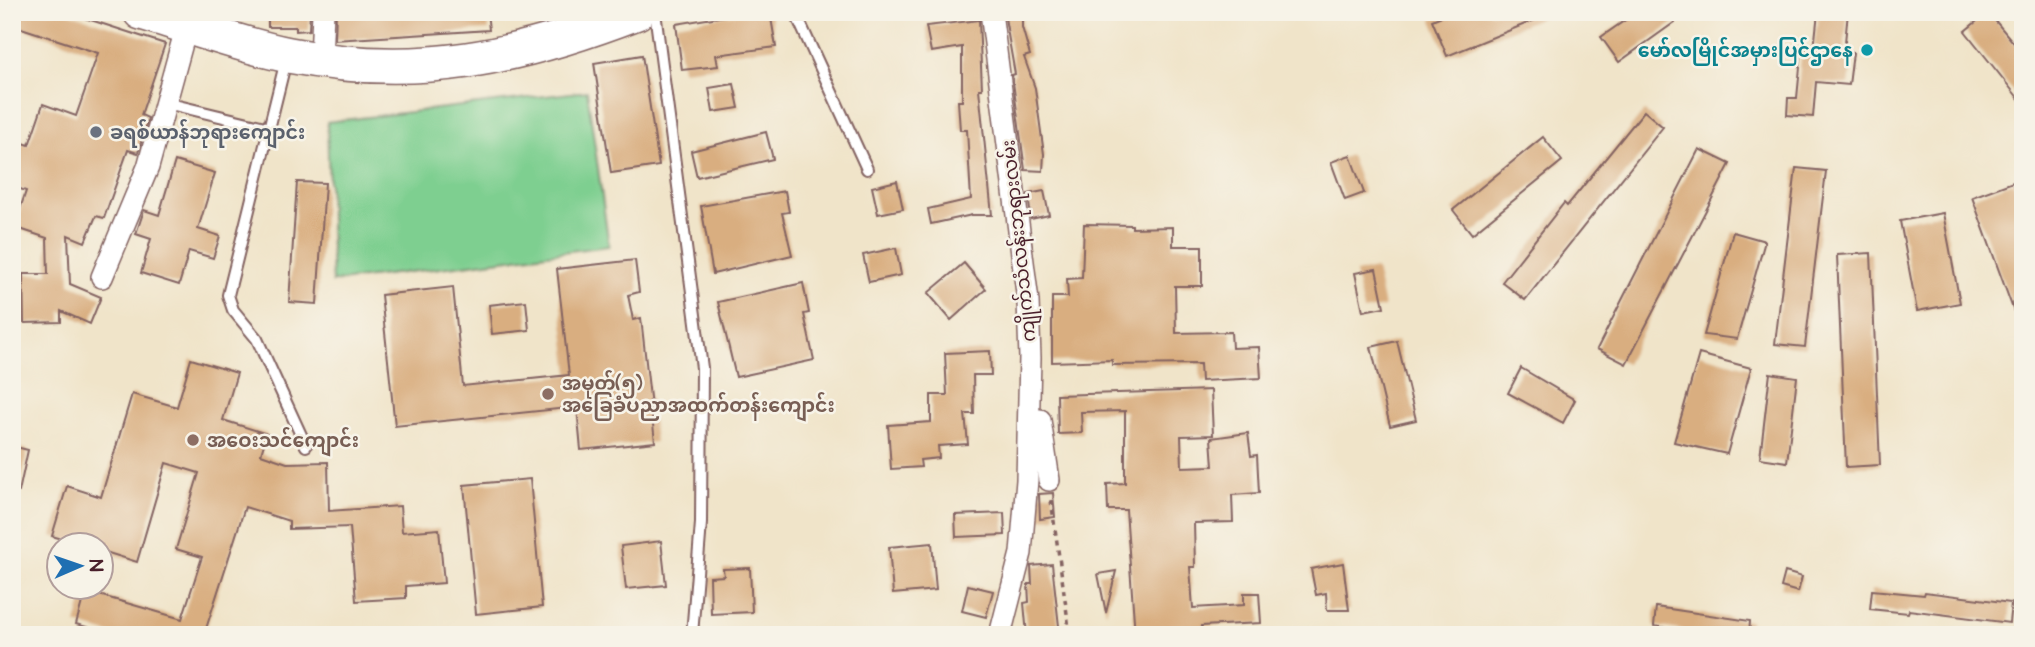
<svg xmlns="http://www.w3.org/2000/svg" width="2035" height="647" font-family="'Architects Daughter','Noto Sans Myanmar',sans-serif">
  <rect width="100%" height="100%" fill="#f7f3e8"/>
  <filter id="ink" filterUnits="userSpaceOnUse"><feTurbulence type="fractalNoise" baseFrequency=".0143" numOctaves="2"/><feDisplacementMap in="SourceGraphic" scale="14" xChannelSelector="R" yChannelSelector="G"/><feConvolveMatrix kernelMatrix="1 2 1 2 8 2 1 2 1" color-interpolation-filters="sRGB"/></filter>
  <filter id="wash" filterUnits="userSpaceOnUse"><feTurbulence type="fractalNoise" baseFrequency=".00686" numOctaves="4" result="noise"/><feDisplacementMap in="SourceGraphic" scale="28" xChannelSelector="R" yChannelSelector="G"/><feGaussianBlur stdDeviation="1.57" result="paint"/><feColorMatrix in="noise" values="0 0 0 0 0 0 0 0 0 0 0 0 0 0 0 0 0 1.4 0 .05"/><feComposite in="paint" operator="in"/></filter>
  <g filter="url(#wash)">
    <rect width="100%" height="100%" fill="#f0e4c9"/>
    <polygon fill="#7ecf90" stroke="#64775e" stroke-width="2" points="587,91 609,246 332,282 327,122"/>
    <g id="blocks">
      <g fill="#d9ae80">
        <polygon points="12,12 66,12 165,44 141,115 148,118 138,153 128,150 104,218 96,216 85,242 68,235 70,284 101,297 90,324 61,311 61,322 24,323 23,274 48,274 47,238 14,227 26,191 12,186 12,139 29,145 43,104 76,116 98,53 12,25"/>
        <polygon points="268,12 310,12 309,30 296,31 296,27 268,27"/>
        <polygon points="336,12 487,12 489,30 335,40"/>
        <polygon points="770,12 776,47 716,55 718,66 682,70 676,24 737,14"/>
        <polygon points="1004,12 1022,12 1022,27 1030,55 1024,57 1035,88 1044,154 1043,171 1025,170 1012,75 1015,74"/>
        <polygon points="1451,12 1552,12 1552,13 1447,56 1432,20"/>
        <polygon points="1637,12 1689,12 1619,62 1601,37"/>
        <polygon points="1818,12 1848,12 1844,52 1853,53 1849,85 1816,82 1813,117 1787,115 1788,98 1797,98 1802,47 1814,49"/>
        <polygon points="1988,12 2023,54 2023,104 1965,31"/>
        <polygon points="979,20 982,89 979,89 992,215 972,215 931,224 928,209 971,199 967,130 960,130 958,101 962,101 962,47 931,52 926,26"/>
        <polygon points="642,55 659,166 611,173 594,63"/>
        <polygon points="734,84 739,108 713,112 709,88"/>
        <polygon points="1644,111 1663,127 1525,300 1502,282 1564,203 1567,206"/>
        <polygon points="766,132 773,159 697,177 691,151"/>
        <polygon points="1543,137 1562,161 1472,234 1453,210"/>
        <polygon points="1699,149 1730,164 1626,364 1597,349"/>
        <polygon points="1350,155 1364,193 1345,200 1331,162"/>
        <polygon points="175,161 215,173 198,229 220,236 213,258 189,251 179,285 141,273 151,239 136,234 144,210 159,215"/>
        <polygon points="1796,168 1826,171 1805,347 1775,344"/>
        <polygon points="897,181 903,209 878,214 872,187"/>
        <polygon points="297,182 325,183 317,304 289,302"/>
        <polygon points="2013,182 2023,208 2021,331 1972,197"/>
        <polygon points="785,191 789,212 782,213 792,255 713,274 701,206"/>
        <polygon points="1044,191 1049,215 1031,219 1028,194"/>
        <polygon points="1943,213 1960,303 1917,311 1900,221"/>
        <polygon points="1084,224 1132,225 1132,228 1173,227 1173,246 1202,246 1202,286 1175,286 1176,333 1231,332 1232,348 1259,347 1261,378 1201,381 1200,364 1112,365 1112,360 1052,362 1052,297 1068,297 1067,279 1082,278"/>
        <polygon points="1733,232 1765,241 1737,339 1704,335"/>
        <polygon points="896,248 901,275 869,282 863,255"/>
        <polygon points="1871,253 1880,465 1846,467 1837,255"/>
        <polygon points="635,260 639,292 628,295 633,320 641,318 655,442 581,450 577,407 395,426 381,295 453,287 463,386 569,375 557,269"/>
        <polygon points="964,263 986,289 951,320 928,293"/>
        <polygon points="1376,269 1384,307 1363,311 1355,273"/>
        <polygon points="803,283 809,313 804,314 814,360 736,377 718,302"/>
        <polygon points="526,301 529,330 492,334 489,305"/>
        <polygon points="1397,341 1416,420 1390,426 1371,347"/>
        <polygon points="990,351 991,375 973,375 974,414 965,414 968,444 938,446 939,458 920,460 921,467 891,469 888,425 931,422 931,395 947,395 945,353"/>
        <polygon points="1699,354 1751,368 1727,454 1674,442"/>
        <polygon points="191,359 237,373 223,420 267,434 261,454 287,463 328,462 329,511 400,506 402,532 439,529 444,583 406,586 406,598 356,601 350,527 289,529 289,521 245,507 204,635 114,635 76,624 85,591 182,619 202,557 176,549 199,473 166,463 137,562 102,551 102,545 83,545 52,536 67,486 101,497 132,394 177,407"/>
        <polygon points="1521,368 1575,400 1563,423 1508,393"/>
        <polygon points="1770,373 1797,377 1787,462 1760,458"/>
        <polygon points="1211,390 1213,435 1181,436 1182,467 1213,466 1211,438 1248,433 1251,456 1257,455 1259,493 1232,495 1233,522 1194,523 1195,567 1190,567 1193,608 1244,605 1244,593 1259,593 1261,623 1201,626 1202,635 1135,635 1126,510 1108,510 1107,484 1125,483 1125,411 1081,412 1082,433 1058,434 1057,395"/>
        <polygon points="12,446 28,450 19,492 12,491"/>
        <polygon points="530,479 542,607 476,614 464,485"/>
        <polygon points="1053,493 1055,517 1040,519 1039,494"/>
        <polygon points="1004,513 1005,535 956,537 955,515"/>
        <polygon points="661,541 666,585 626,589 621,546"/>
        <polygon points="932,543 936,590 893,594 889,547"/>
        <polygon points="1343,563 1349,610 1327,610 1326,593 1316,595 1311,569"/>
        <polygon points="1052,564 1060,635 1027,635 1024,603 1029,602 1028,584 1032,584 1031,566"/>
        <polygon points="750,568 752,612 711,614 710,577 724,576 723,569"/>
        <polygon points="1116,571 1106,613 1098,574"/>
        <polygon points="1785,572 1802,577 1798,592 1781,587"/>
        <polygon points="968,585 993,591 986,617 962,611"/>
        <polygon points="1872,590 1924,595 1925,592 2011,603 2009,623 1909,610 1908,613 1870,609"/>
        <polygon points="1656,607 1750,621 1749,635 1710,635 1654,626"/>
      </g>
    </g>
  </g>
  <g filter="url(#ink)">
    <use href="#blocks" fill-opacity="0" stroke="#846462" stroke-width="2"/>
    <g fill="none" stroke-linecap="round" stroke-linejoin="round">
      <defs>
        <g id="service">
          <polyline points="655,12 702,368 701,523 692,635"/>
          <polyline points="795,12 867,169"/>
          <polyline points="286,60 228,295 233,310 257,339 306,446"/>
          <polyline points="166,103 269,128"/>
        </g>
        <g id="minor">
          <polyline points="991,12 1028,301 1030,358 1027,480 1021,553 1000,635"/>
          <polyline points="321,59 323,12"/>
          <polyline points="102,277 148,167 187,25"/>
          <polyline points="1040,420 1049,480"/>
        </g>
        <path id="primary" d="M141 12C190 26 239 45 289 55 417 80 518 58 637 12"/>
      </defs>
      <use href="#service" stroke="#846462" stroke-width="14"/>
      <use href="#minor" stroke="#846462" stroke-width="24"/>
      <use href="#primary" stroke="#846462" stroke-width="38"/>
      <polyline stroke="#846462" stroke-width="3.5" stroke-dasharray="5 5" stroke-linecap="butt" points="1051,500 1070,635"/>
      <use href="#service" stroke="#fff" stroke-width="10"/>
      <use href="#minor" stroke="#fff" stroke-width="21"/>
      <use href="#primary" stroke="#fff" stroke-width="35"/>
    </g>
  </g>
  <circle fill="#0f9aa8" stroke="#f7f3e8" stroke-width="2.5" cx="1867" cy="50" r="7"/>
  <circle fill="#6b7280" stroke="#f7f3e8" stroke-width="2.5" cx="96" cy="132" r="7"/>
  <g fill="#8d6e63" stroke="#f7f3e8" stroke-width="2.5">
    <circle cx="548" cy="394" r="7"/>
    <circle cx="193" cy="440" r="7"/>
  </g>
  <g text-anchor="middle" stroke-width="5" stroke-linejoin="round" paint-order="stroke">
    <g font-size="19" font-weight="bold" fill="#0d838f" stroke="#f7f3e8" text-anchor="end">
      <text x="1853" y="57">မော်လမြိုင်အမှားပြင်ဌာနေ</text>
    </g>
    <g font-size="19" font-weight="bold" fill="#5b616d" stroke="#f7f3e8" text-anchor="start">
      <text x="110" y="139">ခရစ်ယာန်ဘုရားကျောင်း</text>
    </g>
    <g font-size="19" fill="#4a1f2b" stroke="#f7f3e8">
      <text transform="translate(1018 241) rotate(-96)" y="7">ကျိုက်သံလန်းဘုရားလမ်း</text>
    </g>
    <g font-size="19" font-weight="bold" fill="#785e54" stroke="#f7f3e8" text-anchor="start">
      <text x="562" y="390">အမုတ်(၅)<tspan x="562" dy="22">အခြေခံပညာအထက်တန်းကျောင်း</tspan></text>
      <text x="207" y="447">အဝေးသင်ကျောင်း</text>
    </g>
  </g>
  <rect width="2035" height="647" fill="none" stroke="#f7f3e8" stroke-width="42"/>
  <g transform="translate(80 566) rotate(88)"><circle r="33" fill="#f7f3e8" stroke="#b29e9c" stroke-width="2"/>
  <path d="M0-5L12 26L0 18L-12 26Z" fill="#1f6fb2"/>
  <text y="-10" font-size="19" font-weight="bold" text-anchor="middle" fill="#4a1f2b">N</text>
  </g>
</svg>
